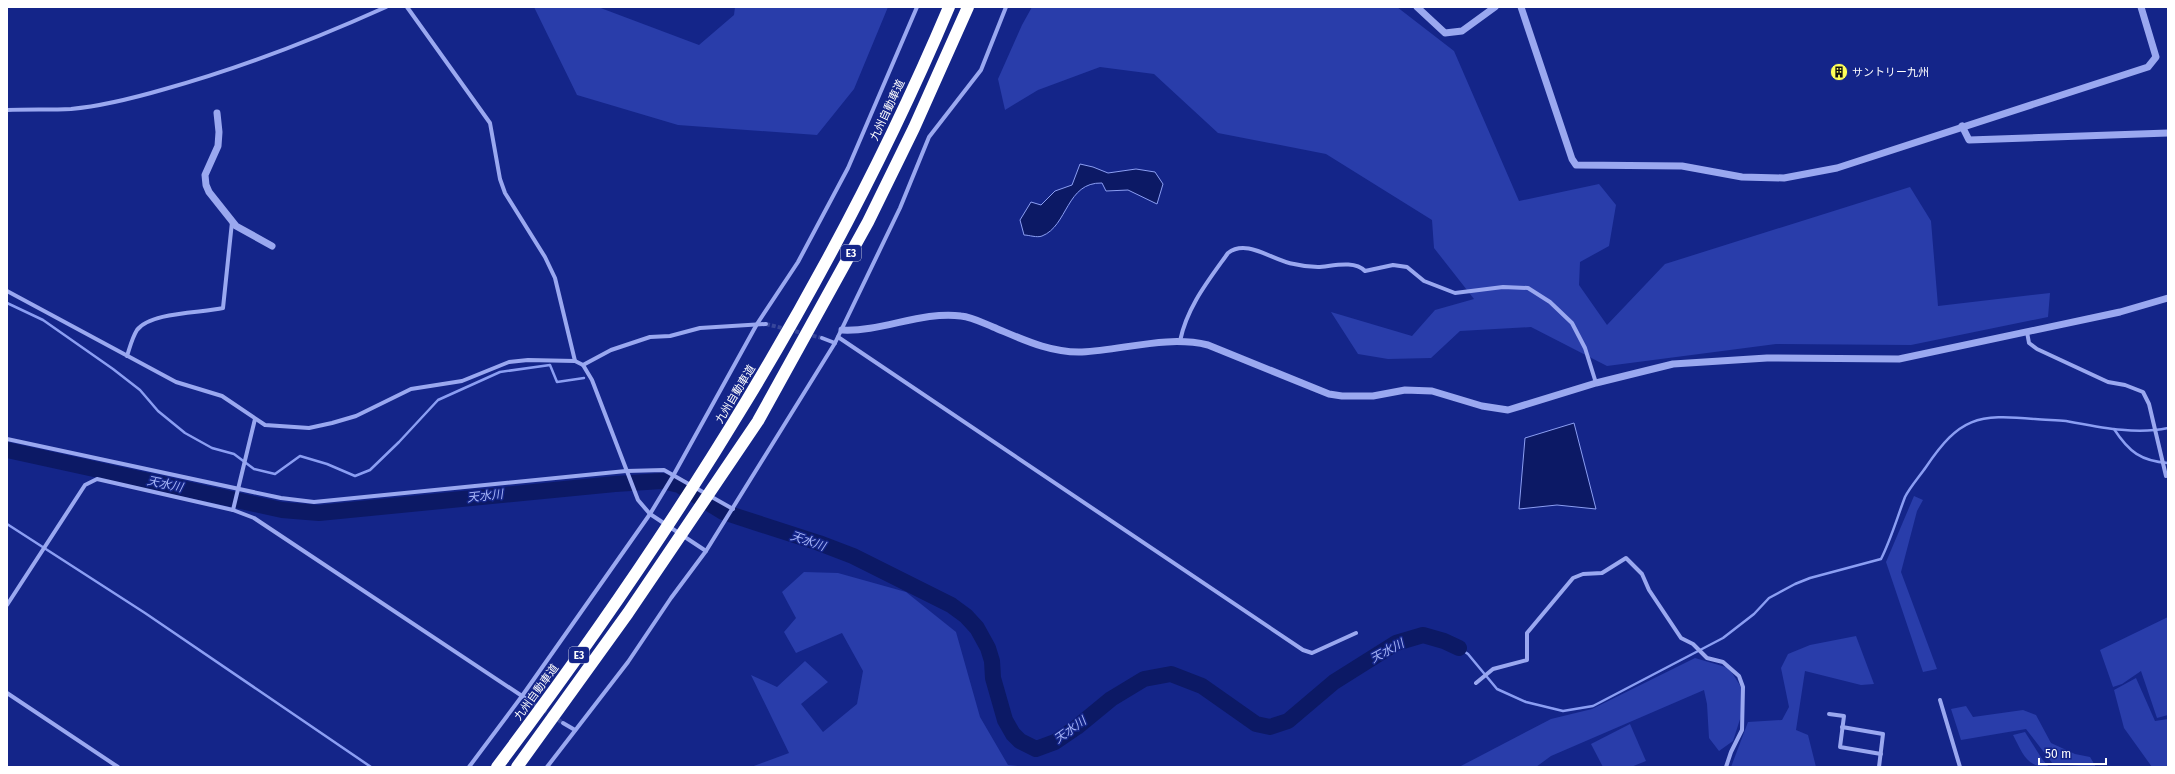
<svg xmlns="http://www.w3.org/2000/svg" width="2175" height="774" font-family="'Fira Sans','Noto Sans JP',sans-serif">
  <rect width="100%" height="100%" fill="#142589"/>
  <g fill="#293daa">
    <polygon points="534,7 598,7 699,45 734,15 735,7 888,7 854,89 817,135 678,125 577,95"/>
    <polygon points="1032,7 1397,7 1454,51 1519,201 1599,184 1616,205 1609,246 1580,262 1579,285 1607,325 1665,264 1910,187 1931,221 1938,306 2050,293 2048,317 1911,345 1776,344 1607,366 1531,327 1460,331 1431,358 1388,359 1358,354 1331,312 1412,336 1435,310 1474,299 1434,248 1432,220 1326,154 1218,133 1154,74 1100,67 1038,90 1005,110 998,79 1022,25"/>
    <polygon points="1914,496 1923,500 1917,511 1901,572 1937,669 1923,672 1886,562"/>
    <polygon points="804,572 838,573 906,592 956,632 980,717 1008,765 1026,767 751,767 789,753 751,675 777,687 805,661 828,682 801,704 823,732 857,704 863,671 842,633 796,653 784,632 796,618 782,592"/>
    <polygon points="2168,617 2168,715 2157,718 2141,671 2122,684 2113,687 2100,650"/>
    <polygon points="1856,636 1874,684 1861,685 1805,671 1796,730 1808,735 1816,767 1731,767 1748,722 1782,720 1789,707 1781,668 1788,654 1810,645"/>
    <polygon points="1695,658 1729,668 1741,687 1742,713 1733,741 1719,751 1709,738 1707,704 1704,690 1551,756 1536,767 1459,767 1551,719 1592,709"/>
    <polygon points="2136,678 2155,721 2168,719 2168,767 2152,767 2124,728 2114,690"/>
    <polygon points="1966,706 1973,717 2023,710 2036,715 2051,743 2075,754 2090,757 2096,767 2053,764 2026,729 1961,740 1951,709"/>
    <polygon points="1630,724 1646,761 1631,767 1603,767 1591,744"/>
    <path d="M2025 732 2042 759 2049 767C2026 767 2023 754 2013 735Z"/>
  </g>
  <g fill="#0c1965" stroke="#8b9ef3">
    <path d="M1080 164 1093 167 1108 173 1136 169 1155 172 1163 184 1157 204 1128 190 1106 191 1102 183C1066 182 1068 226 1042 236 1037 238 1029 235 1024 235L1020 220 1031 202 1041 205 1055 191 1072 185Z"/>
    <polygon points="1574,423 1596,509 1557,505 1519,509 1525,438"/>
  </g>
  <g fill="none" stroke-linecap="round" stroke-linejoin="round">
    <g stroke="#8b9ef3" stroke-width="2.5">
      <polyline points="7,303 43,320 113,369 140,390 158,411 185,433 212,448 234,454 254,469 275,474 300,456 327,464 355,476 370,470 399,442 438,400 500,372 550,365 557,382 584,378"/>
      <path d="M2114 429C2129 452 2141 461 2168 463"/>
      <polyline points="7,524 145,613 371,767"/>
      <path d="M1459 648 1468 654 1497 689 1526 702 1563 711 1593 706 1723 638 1754 614 1769 598 1795 584 1810 578 1881 559C1891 539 1897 518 1905 497 1910 487 1919 477 1926 467 1960 417 1977 414 2035 419 2046 420 2056 420 2066 421 2099 427 2135 435 2168 428"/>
    </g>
    <polyline stroke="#0c1965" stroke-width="16" points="7,450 282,510 319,513 615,484 662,481 679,485 723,512 819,543 853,556 951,605 966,616 977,628 988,648 992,661 993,678 1005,720 1013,734 1020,741 1036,749 1055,742 1077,727 1111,699 1144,679 1171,674 1202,686 1256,724 1270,727 1288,721 1334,682 1396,643 1423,635 1444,641 1459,648"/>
    <g stroke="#37469b" stroke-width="4" stroke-dasharray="4 2" stroke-linecap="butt">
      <polyline points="766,324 822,338"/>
      <polyline points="528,700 563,723"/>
    </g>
    <g stroke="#9aa8f0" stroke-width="4">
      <polyline points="407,7 490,123 500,179 505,193 545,257 555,278 575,361"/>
      <path d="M7 110C28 109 50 110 71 109 103 106 134 98 165 89 241 68 315 39 386 7"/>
      <polyline points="7,291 176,382 222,396 265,425 309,428 332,423 356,416 411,389 462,381 509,362 528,360 575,361 583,365 592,380 638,500 650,514 706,551"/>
      <polyline points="2027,332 2029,343 2037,349 2108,382 2125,385 2143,392 2149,404 2166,476"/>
      <polyline points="838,337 1303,650 1312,653 1356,633"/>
      <polyline points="822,338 835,343"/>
      <path d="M1180 341C1187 307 1208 281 1228 253 1247 238 1273 261 1294 264 1302 266 1310 267 1318 267 1333 266 1354 260 1365 271L1393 265 1407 267 1424 281 1455 293 1503 287 1528 288 1550 302 1572 323 1585 348 1596 383"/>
      <path d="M127 356C130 347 132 338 137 330 150 312 202 313 223 308L232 222"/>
      <polyline points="583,365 611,350 650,337 670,336 700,328 766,324"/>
      <polyline points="7,439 281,498 314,502 626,471 664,470 733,509"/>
      <polyline points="233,510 255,419"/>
      <polyline points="7,605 85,485 97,479 233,510 254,518 528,700"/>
      <polyline points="1476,683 1493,669 1527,660 1527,633 1573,578 1583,574 1602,573 1626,558 1642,574 1649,590 1681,638 1693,644 1707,658 1723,662 1739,676 1743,687 1742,730 1731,752 1726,767"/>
      <polyline points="7,693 118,767"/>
      <polyline points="1940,700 1960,767"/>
      <polyline points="1829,714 1844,716 1840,747 1881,754"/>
      <polyline points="563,723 575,730"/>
      <polyline points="1842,727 1883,734 1879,767"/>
      <polyline points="469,767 522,696 650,514 673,476 757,324 798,262 848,168 917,7"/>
      <polyline points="547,767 628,662 671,598 706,551 835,343 900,208 929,137 981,70 1006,7"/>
    </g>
    <g stroke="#9aa8f0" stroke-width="7">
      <polyline points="1417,7 1445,33 1462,31 1495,7"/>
      <polyline points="1521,7 1572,159 1576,165 1682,166 1742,177 1784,178 1837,168 2148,67 2156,57 2141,7"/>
      <polyline points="217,113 219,132 218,146 205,175 206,185 209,192 236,226 272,246"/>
      <polyline points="1962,126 1969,140 2168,133"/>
      <path d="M842 330C882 332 921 311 961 316 972 317 983 323 993 327 1022 339 1050 353 1082 352 1124 350 1166 335 1208 345L1329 394 1342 396H1373L1405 390 1432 391 1482 406 1508 410 1596 383 1673 364 1767 358 1899 359 2120 312 2168 298"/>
    </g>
    <g stroke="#fff" stroke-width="12">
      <path d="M497 767C675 531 834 279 949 7"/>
      <polyline points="517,767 628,613 758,421 868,222 914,128 968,7"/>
    </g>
  </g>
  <defs>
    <symbol id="building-disc" viewBox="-11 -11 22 22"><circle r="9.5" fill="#ffff58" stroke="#142589"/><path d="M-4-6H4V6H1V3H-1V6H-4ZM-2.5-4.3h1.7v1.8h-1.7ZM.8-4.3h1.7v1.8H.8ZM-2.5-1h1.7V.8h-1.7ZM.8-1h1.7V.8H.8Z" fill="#111"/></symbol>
  </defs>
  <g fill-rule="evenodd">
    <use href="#building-disc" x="1829" y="62" width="20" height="20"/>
  </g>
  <g text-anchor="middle" stroke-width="3" stroke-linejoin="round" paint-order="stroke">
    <g fill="#142589" stroke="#b8bedc" stroke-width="1">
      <rect x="841" y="245" width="20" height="16" rx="3"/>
      <rect x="569" y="647" width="20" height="16" rx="3"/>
    </g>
    <g font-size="10" font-weight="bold" fill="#fff">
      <text x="851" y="257">E3</text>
      <text x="579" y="659">E3</text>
    </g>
    <g font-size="11" fill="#fff" stroke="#142589" text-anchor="start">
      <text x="1852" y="76">サントリー九州</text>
    </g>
    <g font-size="11" fill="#fff" stroke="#142589">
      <text transform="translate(887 110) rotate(-65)" y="4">九州自動車道</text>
      <text transform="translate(735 394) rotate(-59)" y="4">九州自動車道</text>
      <text transform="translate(536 692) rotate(-54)" y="4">九州自動車道</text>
    </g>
    <g font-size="12" font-style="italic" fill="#a5b3f7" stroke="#142589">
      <text transform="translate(165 484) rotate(12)" y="4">天水川</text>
      <text transform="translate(485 496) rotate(-6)" y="4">天水川</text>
      <text transform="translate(808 541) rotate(19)" y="4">天水川</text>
      <text transform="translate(1387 651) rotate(-28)" y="4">天水川</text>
      <text transform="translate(1070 730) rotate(-36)" y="4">天水川</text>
    </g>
  </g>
  <rect width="2175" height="774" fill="none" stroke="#ffffff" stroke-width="16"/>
  <path d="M2039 758v6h67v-6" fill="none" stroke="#ffffff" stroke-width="2"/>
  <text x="2045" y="758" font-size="12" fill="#ffffff" stroke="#142589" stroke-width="3" paint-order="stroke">50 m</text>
</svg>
